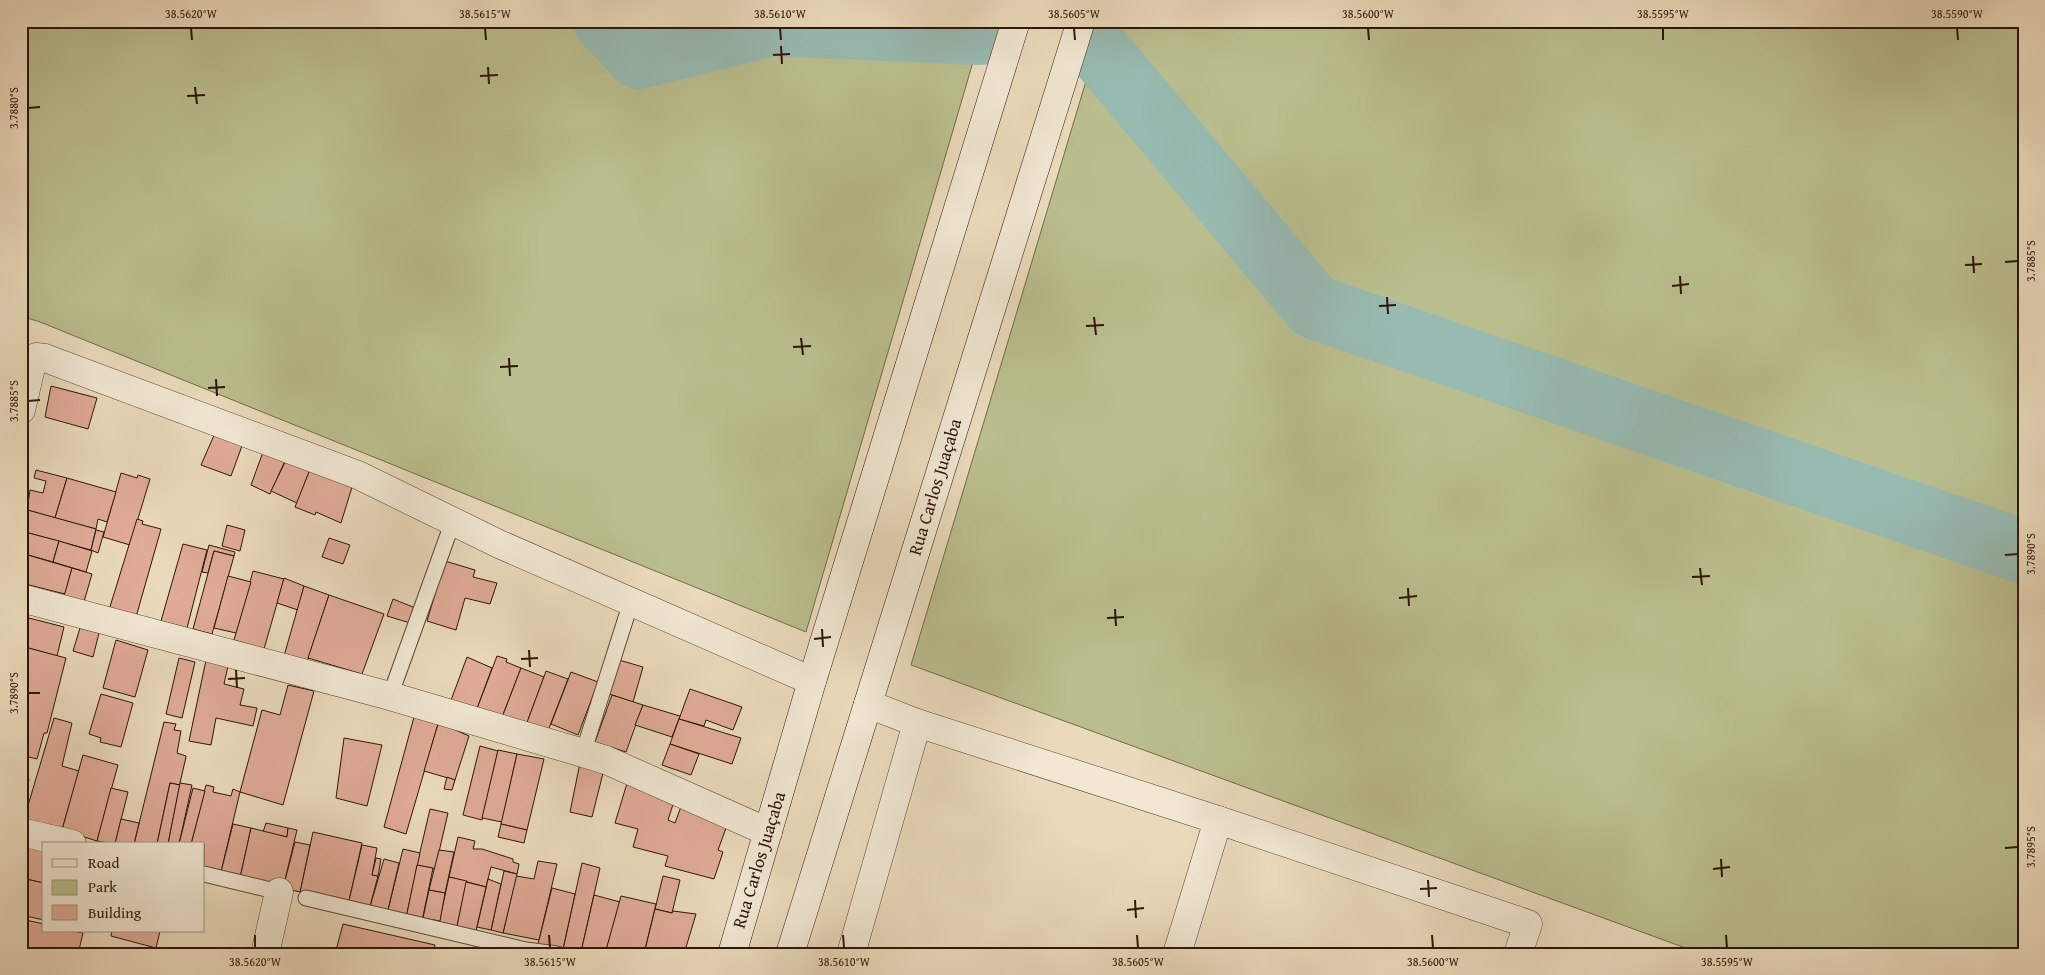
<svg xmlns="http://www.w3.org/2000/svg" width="2045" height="975" font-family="'Gentium Book Plus',serif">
  <rect width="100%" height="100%" fill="#eadabb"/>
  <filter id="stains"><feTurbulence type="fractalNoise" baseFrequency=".004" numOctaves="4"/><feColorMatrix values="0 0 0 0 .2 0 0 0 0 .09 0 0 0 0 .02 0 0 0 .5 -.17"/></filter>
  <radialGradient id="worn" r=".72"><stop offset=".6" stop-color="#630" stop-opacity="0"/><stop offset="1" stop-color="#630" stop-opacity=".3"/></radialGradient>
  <g fill="#babe8e" stroke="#74694c">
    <polygon points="21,21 985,21 806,632 40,322 21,316"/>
    <polygon points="1104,21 2024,21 2024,954 1702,954 911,665"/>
  </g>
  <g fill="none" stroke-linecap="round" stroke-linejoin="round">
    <g stroke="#98bab1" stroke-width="64">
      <polyline points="605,21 639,57 772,24 980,33"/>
      <polyline points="1095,46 1314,307 2024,552"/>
    </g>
  </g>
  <g fill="#e0ab97" stroke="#2e140a">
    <polygon points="51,386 97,398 88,429 45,417"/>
    <polygon points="215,433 243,443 231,476 201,465"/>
    <polygon points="263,452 285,461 270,494 251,485"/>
    <polygon points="287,458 311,467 297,503 271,491"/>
    <polygon points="311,467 353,484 341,523 316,512 315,515 295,507"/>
    <polygon points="36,470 67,478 55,518 27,510 30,490 43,493 46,481 34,478"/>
    <polygon points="121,473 137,478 138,475 150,479 130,545 103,537"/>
    <polygon points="67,478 116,492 107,522 98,519 96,529 55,518"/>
    <polygon points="24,509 96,529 91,550 21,531"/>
    <polygon points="137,519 143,521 142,524 161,529 136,617 109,610"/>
    <polygon points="227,525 245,530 240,551 222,546"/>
    <polygon points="96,530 104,532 98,553 91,550"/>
    <polygon points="21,531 59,541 53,562 21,553"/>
    <polygon points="329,538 350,545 343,564 322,557"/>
    <polygon points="59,541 92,551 86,572 53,562"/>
    <polygon points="183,544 207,550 187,628 161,621"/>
    <polygon points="209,545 235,552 234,556 214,551 208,573 202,572"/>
    <polygon points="214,551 234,556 212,634 193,629"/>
    <polygon points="21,553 72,568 65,594 21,583"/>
    <polygon points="445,561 475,570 473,577 497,583 490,604 465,598 456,630 427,621"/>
    <polygon points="72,568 92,574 83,605 63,600"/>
    <polygon points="253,571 284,579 264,649 234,640"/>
    <polygon points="228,576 251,582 236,633 214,628"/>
    <polygon points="284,578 304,586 298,610 277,603"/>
    <polygon points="304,586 329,595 307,662 284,656"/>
    <polygon points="329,595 384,614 362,674 308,658"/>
    <polygon points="393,599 418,609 410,623 387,616"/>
    <polygon points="21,616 64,627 57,656 21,646"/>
    <polygon points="80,628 99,633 93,657 73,651"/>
    <polygon points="116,640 148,650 135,697 103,688"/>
    <polygon points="21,646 66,658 47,733 44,733 37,759 21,755"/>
    <polygon points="497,656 507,659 506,662 521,668 501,720 476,711"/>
    <polygon points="467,657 492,668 476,711 450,703"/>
    <polygon points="179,658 195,662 182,718 166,714"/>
    <polygon points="206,660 228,666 224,684 244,689 240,705 257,708 253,726 216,718 211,745 189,741"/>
    <polygon points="619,660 643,667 633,702 609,694"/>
    <polygon points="521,668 544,677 525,728 501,720"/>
    <polygon points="546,671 568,679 546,736 525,728"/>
    <polygon points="571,672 598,682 578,735 551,724"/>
    <polygon points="288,685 314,691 283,805 240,792 262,710 280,715"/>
    <polygon points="690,689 742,707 733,730 706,720 704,726 679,719"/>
    <polygon points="101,694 133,703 121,747 100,742 101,738 89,734"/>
    <polygon points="612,695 643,705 626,752 595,742"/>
    <polygon points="643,705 680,716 672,737 635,725"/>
    <polygon points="414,717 438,724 406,834 384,827"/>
    <polygon points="54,718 72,723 62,766 79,771 62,830 24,819"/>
    <polygon points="679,719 741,738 732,764 670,744"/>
    <polygon points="164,722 176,724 174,730 181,731 177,753 186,756 186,757 180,783 180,785 170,783 157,844 134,844"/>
    <polygon points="438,724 441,725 442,724 469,736 455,780 424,771"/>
    <polygon points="344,738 382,745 367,806 336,798"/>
    <polygon points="670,744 699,754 691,775 662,765"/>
    <polygon points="480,746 498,751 482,820 463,815"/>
    <polygon points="498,750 517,754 502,822 482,818"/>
    <polygon points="517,754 544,759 527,830 501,824"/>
    <polygon points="83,755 118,765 97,841 62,830"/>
    <polygon points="580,763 604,769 592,817 570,812"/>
    <polygon points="21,777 29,779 22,817 21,817"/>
    <polygon points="447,777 455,780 452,790 444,789"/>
    <polygon points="628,780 676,795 668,820 675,823 682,804 730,817 718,850 723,852 714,879 665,866 668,856 633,847 638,829 615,823"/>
    <polygon points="170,783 180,785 168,844 157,844"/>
    <polygon points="180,783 192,785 179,844 168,844"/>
    <polygon points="206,785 214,787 213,792 231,796 233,789 240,792 221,872 204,868 204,844 191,844"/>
    <polygon points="111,788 128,792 115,844 97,841"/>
    <polygon points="193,788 205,791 191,844 179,844"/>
    <polygon points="430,809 448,813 435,869 417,865"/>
    <polygon points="121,819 139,823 134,844 115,844"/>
    <polygon points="266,823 288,828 287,837 263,832"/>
    <polygon points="233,824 251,828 240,878 221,872"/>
    <polygon points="501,824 527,830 524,843 498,837"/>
    <polygon points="251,828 287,837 288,828 297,830 283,888 240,878"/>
    <polygon points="313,832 362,843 348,905 300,892"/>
    <polygon points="458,837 475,841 473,849 482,849 513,859 513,862 519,864 517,874 491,867 486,887 449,877"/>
    <polygon points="21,842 44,848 44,883 21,878"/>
    <polygon points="295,842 310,845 300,892 283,888"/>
    <polygon points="362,845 377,848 372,875 378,876 369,910 348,905"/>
    <polygon points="403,849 420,853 406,918 387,914"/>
    <polygon points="439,850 454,852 445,893 429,890"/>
    <polygon points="376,858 381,859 378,876 372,875"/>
    <polygon points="384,859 399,863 387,914 369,910"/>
    <polygon points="538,861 557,864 539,940 503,933 516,876 534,879"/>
    <polygon points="582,863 600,868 581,952 563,949"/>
    <polygon points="417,865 433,868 422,921 406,918"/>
    <polygon points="504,871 517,874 503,933 491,930"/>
    <polygon points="663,876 680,880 672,913 655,909"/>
    <polygon points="449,877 467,881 456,931 438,927"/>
    <polygon points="21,878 44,883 44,920 21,915"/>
    <polygon points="488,879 501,884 491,930 477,927"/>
    <polygon points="466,882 486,887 475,935 456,931"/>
    <polygon points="552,888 575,894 563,949 538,944"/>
    <polygon points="429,890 445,893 440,921 423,918"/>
    <polygon points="594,895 620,902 605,954 581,952"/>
    <polygon points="621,896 656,904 644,954 605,954"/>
    <polygon points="655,909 672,913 673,911 696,914 684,954 644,954"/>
    <polygon points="21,919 44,924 44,931 73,931 83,933 78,954 21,952"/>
    <polygon points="343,924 435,945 433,954 335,954"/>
    <polygon points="112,931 160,931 156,948 111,936"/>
  </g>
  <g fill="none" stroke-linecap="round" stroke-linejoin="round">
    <defs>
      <g id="lane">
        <polyline points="390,696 453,521"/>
        <polyline points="583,753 631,602"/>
        <polyline points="204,874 279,892"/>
        <polyline points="306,898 526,950 557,954"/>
      </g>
      <g id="street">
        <polyline points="21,410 33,359 36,357 45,358 358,475 499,544 812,681"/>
        <polyline points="21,598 390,696 583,753 606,760 768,832"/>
        <polyline points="868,704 917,723"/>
        <polyline points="21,832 72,844"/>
        <polyline points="265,954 279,892"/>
        <polyline points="851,954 917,723 1218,820 1528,924 1518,954"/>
        <polyline points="1177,954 1218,820"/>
      </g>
      <g id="secondary">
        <polyline points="732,954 812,681 1016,21"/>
        <polyline points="790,954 1081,21"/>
      </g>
    </defs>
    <use href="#lane" stroke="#5d4636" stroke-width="17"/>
    <use href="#street" stroke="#5d4636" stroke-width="29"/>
    <use href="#secondary" stroke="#2e140a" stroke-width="29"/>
    <use href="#lane" stroke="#f1e7d3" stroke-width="15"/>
    <use href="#street" stroke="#f1e7d3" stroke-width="28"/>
    <use href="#secondary" stroke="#f1e7d3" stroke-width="28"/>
  </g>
  <path fill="none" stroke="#2e140a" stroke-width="2" d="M191 28 192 40M485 28 486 40M780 28 781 40M1074 28 1075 40M1368 28 1369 40M1663 28V40M1957 28 1958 40M781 46 782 64M773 55 790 54M488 67 489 84M480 76 498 75M195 87 197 104M187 96 205 95M28 108 40 107M1973 256 1974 273M2005 262 2018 261M1965 265 1982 264M1680 276 1681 294M1672 286 1689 284M1387 297 1388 314M1379 306 1396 305M1094 317 1096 335M1086 326 1104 325M801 338 803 355M793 347 811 346M509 358 510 376M500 367 518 366M216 379 217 396M208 388 225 387M28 401 40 400M2005 555 2018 554M1700 568 1702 585M1692 577 1710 576M1408 588 1409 606M1399 598 1417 596M1115 609 1116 626M1107 618 1124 617M822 629 823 647M814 639 831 637M529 650 530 667M521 659 538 658M236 670 237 688M228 679 245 678M28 693H40M2005 848 2018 847M1721 859 1722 877M1713 869 1730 867M1428 880 1429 897M1420 889 1437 888M1135 900 1136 918M1127 910 1144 908M255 935V948M549 935 550 948M843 935 844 948M1137 935 1138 948M1432 935 1433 948M1726 935 1727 948"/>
  <g text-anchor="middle" stroke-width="4" stroke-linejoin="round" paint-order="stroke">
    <g font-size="18" fill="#2e140a" stroke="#f1e7d3">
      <text transform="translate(935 487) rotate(-73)" y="6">Rua Carlos Juaçaba</text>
      <text transform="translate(759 860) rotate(-73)" y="6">Rua Carlos Juaçaba</text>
    </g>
  </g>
  <rect width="2045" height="975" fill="none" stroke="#eadabb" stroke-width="55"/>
  <rect x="42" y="842" width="162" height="90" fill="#f1e7d3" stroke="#a39383"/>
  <rect x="52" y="859" width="25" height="8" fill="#f1e7d3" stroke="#a39383"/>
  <text x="88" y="868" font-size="15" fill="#2e140a">Road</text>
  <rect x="52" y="880" width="25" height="15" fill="#babe8e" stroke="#a39383"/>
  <text x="88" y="892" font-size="15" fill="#2e140a">Park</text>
  <rect x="52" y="905" width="25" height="15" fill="#e0ab97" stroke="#a39383"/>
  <text x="88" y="918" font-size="15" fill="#2e140a">Building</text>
  <rect x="28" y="28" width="1990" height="920" fill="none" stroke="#2e140a" stroke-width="2"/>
  <g font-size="12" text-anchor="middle" fill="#2e140a">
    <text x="191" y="18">38.5620°W</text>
    <text x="485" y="18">38.5615°W</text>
    <text x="780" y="18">38.5610°W</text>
    <text x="1074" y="18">38.5605°W</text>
    <text x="1368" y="18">38.5600°W</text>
    <text x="1663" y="18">38.5595°W</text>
    <text x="1957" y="18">38.5590°W</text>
    <text transform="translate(14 108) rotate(-90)" y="4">3.7880°S</text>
    <text transform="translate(2031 261) rotate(-90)" y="4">3.7885°S</text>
    <text transform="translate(14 401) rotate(-90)" y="4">3.7885°S</text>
    <text transform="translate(2031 554) rotate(-90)" y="4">3.7890°S</text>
    <text transform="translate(14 693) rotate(-90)" y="4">3.7890°S</text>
    <text transform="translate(2031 847) rotate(-90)" y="4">3.7895°S</text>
    <text x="255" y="966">38.5620°W</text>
    <text x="550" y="966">38.5615°W</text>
    <text x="844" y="966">38.5610°W</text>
    <text x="1138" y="966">38.5605°W</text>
    <text x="1433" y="966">38.5600°W</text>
    <text x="1727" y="966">38.5595°W</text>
  </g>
  <rect width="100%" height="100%" filter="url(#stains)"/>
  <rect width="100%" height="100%" fill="url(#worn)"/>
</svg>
